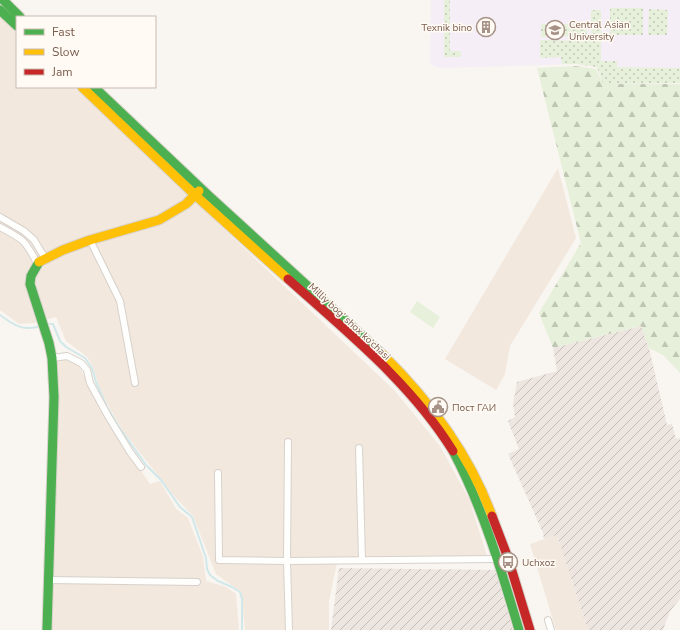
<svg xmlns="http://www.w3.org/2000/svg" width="680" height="630" font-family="'Nunito Sans',sans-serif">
  <defs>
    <pattern id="industrial-furrows" width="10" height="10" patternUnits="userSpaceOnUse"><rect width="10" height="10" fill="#ede5e0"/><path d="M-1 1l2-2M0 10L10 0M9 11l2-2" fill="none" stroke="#c5bdb8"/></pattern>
    <pattern id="grass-dots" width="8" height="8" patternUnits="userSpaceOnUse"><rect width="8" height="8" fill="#e7f0db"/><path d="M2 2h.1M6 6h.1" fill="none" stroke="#c0c6b4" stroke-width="1.8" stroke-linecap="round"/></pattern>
    <pattern id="forest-firs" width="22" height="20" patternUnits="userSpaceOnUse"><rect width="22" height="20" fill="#e7f0db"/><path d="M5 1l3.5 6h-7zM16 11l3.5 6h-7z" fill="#c0c6b4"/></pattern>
  </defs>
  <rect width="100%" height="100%" fill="#f9f5f0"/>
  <g fill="#f2e8de">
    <polygon points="0,17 17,33 17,87 74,87 394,390 440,446 469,499 487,556 374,557 338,558 329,601 329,630 245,630 241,592 216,574 193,516 174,496 123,431 101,393 93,367 87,357 81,352 66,341 56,317 34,323 19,324 0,310"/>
    <polygon points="558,168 576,238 510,346 505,374 496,390 445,359"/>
    <polygon points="64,358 76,363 81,370 113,430 150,484 160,481 176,509 188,518 203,557 206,581 226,587 236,594 239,630 50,630 56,360"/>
    <polygon points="557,535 588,630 556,630 530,544"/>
  </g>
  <g fill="url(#industrial-furrows)">
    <polygon points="641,326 649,348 667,425 672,424 676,439 680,438 680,599 670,611 663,630 588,630 557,535 544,539 543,533 508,454 519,449 508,421 515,417 513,404 517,382 557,371 553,348"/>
    <polygon points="339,568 495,570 513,630 331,630"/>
  </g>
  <polygon fill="#f6eef6" points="431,0 680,0 680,83 603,84 597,67 576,64 440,68 433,66 430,61"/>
  <g fill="url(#grass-dots)">
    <polygon points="444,0 450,0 450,51 461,51 461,57 445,57 444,55"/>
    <rect x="610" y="8" width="33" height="27"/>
    <polygon points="649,9 668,10 667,35 648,35"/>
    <rect x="591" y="10" width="10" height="27"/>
    <polygon points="541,24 587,24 587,36 541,37"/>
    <polygon points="540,40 601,41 601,61 617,61 617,67 680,68 680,83 603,84 597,67 576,64 562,64 561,57 540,58"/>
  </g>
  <polygon fill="url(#forest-firs)" points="575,66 596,69 603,84 680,84 680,373 663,355 649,348 641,326 553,348 539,313 581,243 537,68"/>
  <polygon fill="#e7f0db" points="417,301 440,317 433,328 410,312"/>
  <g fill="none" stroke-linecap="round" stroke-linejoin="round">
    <g stroke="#d0e8ea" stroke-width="2">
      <path d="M0 315C13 324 21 331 37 327"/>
      <polyline points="50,324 53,324 60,341 66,347 85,358 92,368 96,382 107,407 119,427 146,465 161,480 180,507 192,517 206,558 207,569 210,575 218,581 232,587 240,592 242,599 242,630"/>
    </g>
    <defs>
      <g id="street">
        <polyline points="0,217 24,231 34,240 45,258"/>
        <path d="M0 227C23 239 25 240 37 263"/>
        <polyline points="90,240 120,301 135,383"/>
        <polyline points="52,358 67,356 81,363 87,370 90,383 108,416 130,452 141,467"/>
        <polyline points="288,442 287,561 289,630"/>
        <polyline points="359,448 362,560"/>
        <polyline points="218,473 219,560 287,561 497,559"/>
        <polyline points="49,580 197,582"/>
        <polyline points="548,620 551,630"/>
      </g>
      <g id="fast">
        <polyline points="3,0 20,17"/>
        <polyline points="0,10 17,26"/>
        <polyline points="94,87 209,196 382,354"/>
        <polyline points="39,262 31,276 30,284 49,343 52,358 54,397 47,630"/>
        <path d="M453 451C483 508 501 569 519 630"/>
      </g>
      <g id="slow">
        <polyline points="82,87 195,195 288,279"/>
        <polyline points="39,262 63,250 90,240 159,220 186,204 199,191"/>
        <path d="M382 354C430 401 469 453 492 516"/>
      </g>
      <g id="jam">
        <path d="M288 279C347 332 411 383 453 451"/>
        <polyline points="492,516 508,558 530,630"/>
      </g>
    </defs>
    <use href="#street" stroke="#d7d1cb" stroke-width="8"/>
    <use href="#fast" stroke="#d9d2cb" stroke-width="11"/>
    <use href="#slow" stroke="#d9d2cb" stroke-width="11"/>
    <use href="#jam" stroke="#d9d2cb" stroke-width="11"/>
    <use href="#street" stroke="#fefefd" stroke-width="6"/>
    <use href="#fast" stroke="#4caf50" stroke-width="9"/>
    <use href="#slow" stroke="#ffc107" stroke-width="9"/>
    <use href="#jam" stroke="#c62828" stroke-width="9"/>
  </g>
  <defs>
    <symbol id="building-ring" viewBox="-11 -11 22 22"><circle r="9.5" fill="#fffaf3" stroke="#a69286" stroke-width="1.5"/><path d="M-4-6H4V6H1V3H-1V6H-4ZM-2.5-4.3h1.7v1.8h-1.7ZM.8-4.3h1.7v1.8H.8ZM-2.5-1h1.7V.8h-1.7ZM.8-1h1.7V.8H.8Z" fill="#a69286"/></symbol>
    <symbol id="university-ring" viewBox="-11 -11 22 22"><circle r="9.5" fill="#fffaf3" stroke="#a69286" stroke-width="1.5"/><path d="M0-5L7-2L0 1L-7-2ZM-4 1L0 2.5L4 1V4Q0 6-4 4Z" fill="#a69286"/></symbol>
    <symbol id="civic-ring" viewBox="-11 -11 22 22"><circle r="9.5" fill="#fffaf3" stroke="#a69286" stroke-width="1.5"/><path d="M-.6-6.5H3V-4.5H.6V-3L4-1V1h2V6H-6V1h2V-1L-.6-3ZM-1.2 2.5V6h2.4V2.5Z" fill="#a69286"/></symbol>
    <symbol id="bus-ring" viewBox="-11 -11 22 22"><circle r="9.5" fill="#fffaf3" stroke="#a69286" stroke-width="1.5"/><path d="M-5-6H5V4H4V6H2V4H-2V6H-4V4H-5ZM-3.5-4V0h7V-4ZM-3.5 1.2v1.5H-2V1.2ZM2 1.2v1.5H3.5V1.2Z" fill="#a69286"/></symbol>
  </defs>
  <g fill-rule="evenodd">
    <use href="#building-ring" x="475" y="16" width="22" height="22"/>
    <use href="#university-ring" x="544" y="19" width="22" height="22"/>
    <use href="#civic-ring" x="427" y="396" width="22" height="22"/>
    <use href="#bus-ring" x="497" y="551" width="22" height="22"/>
  </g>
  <g text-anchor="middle" stroke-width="3" stroke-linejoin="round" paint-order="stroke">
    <g font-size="10" fill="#7a5c4d" stroke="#fffaf3" text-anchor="start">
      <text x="569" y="28">Central Asian<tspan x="569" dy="12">University</tspan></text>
      <text x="472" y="31" text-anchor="end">Texnik bino</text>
      <text x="452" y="411">Пост ГАИ</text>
      <text x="522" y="566">Uchxoz</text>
    </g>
    <g font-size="10" fill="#7a5c4d" stroke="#fffaf3">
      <text transform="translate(350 321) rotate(43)" y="4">Milliy bog‘ shox ko‘chasi</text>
    </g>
  </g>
  <rect x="16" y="16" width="140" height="72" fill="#fffaf3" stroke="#cabbb1"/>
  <rect x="24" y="29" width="20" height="6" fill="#4caf50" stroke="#cabbb1"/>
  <text x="52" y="36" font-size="12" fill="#7a5c4d">Fast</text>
  <rect x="24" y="49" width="20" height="6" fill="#ffc107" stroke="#cabbb1"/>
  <text x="52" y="56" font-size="12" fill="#7a5c4d">Slow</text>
  <rect x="24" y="69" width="20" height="6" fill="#c62828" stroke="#cabbb1"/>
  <text x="52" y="76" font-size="12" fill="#7a5c4d">Jam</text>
</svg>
